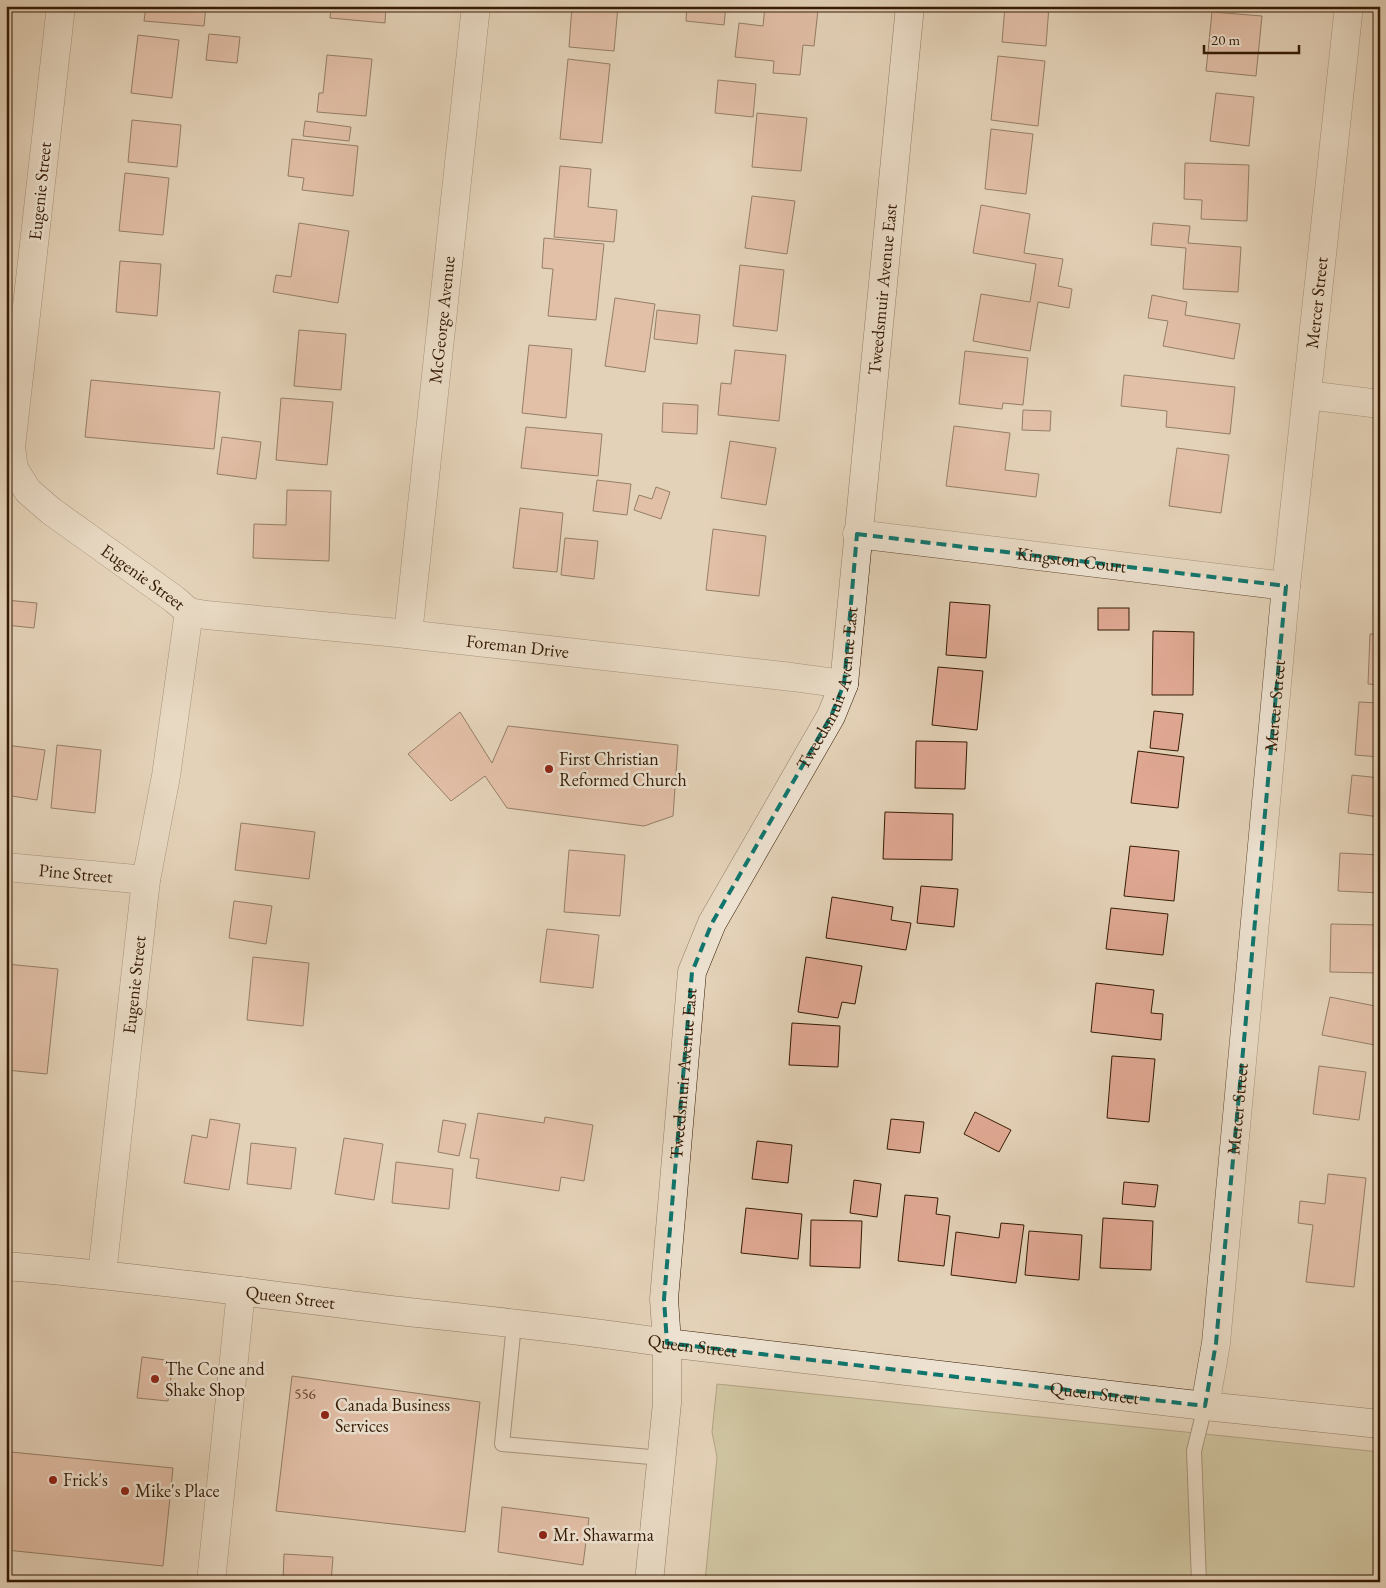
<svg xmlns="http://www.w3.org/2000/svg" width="1386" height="1588" font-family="'EB Garamond',serif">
  <rect width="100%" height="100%" fill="#e4d2b8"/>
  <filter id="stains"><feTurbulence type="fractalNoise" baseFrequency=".004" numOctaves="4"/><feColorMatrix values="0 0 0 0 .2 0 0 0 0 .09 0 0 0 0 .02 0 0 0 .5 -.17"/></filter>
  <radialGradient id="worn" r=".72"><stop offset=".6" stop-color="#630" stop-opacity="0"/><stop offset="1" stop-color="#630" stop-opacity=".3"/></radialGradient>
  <polygon fill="#bbba8a" stroke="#786a47" points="717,1384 1380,1452 1380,1582 705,1582 717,1457 712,1432"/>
  <g fill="#e0a893" stroke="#351b04">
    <polygon points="146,6 206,6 204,26 144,21"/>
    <polygon points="331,6 386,6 385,23 330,18"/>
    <polygon points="572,6 618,6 614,51 569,47"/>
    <polygon points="687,6 726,6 724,25 686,21"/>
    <polygon points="765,6 818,10 814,46 803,45 800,75 773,73 774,61 735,57 739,23 763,26"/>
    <polygon points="1005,6 1049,6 1046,46 1002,42"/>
    <polygon points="1212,12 1262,16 1256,76 1206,71"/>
    <polygon points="209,34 240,37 237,63 206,60"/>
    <polygon points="138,35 179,40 172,98 131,93"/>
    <polygon points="327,55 372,59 366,116 317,112 319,93 323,93"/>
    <polygon points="998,56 1045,61 1038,126 991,120"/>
    <polygon points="568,59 610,64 602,143 560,139"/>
    <polygon points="718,80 756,84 753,117 715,113"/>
    <polygon points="1216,93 1254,97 1249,146 1210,141"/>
    <polygon points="757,113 807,118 801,171 752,167"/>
    <polygon points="132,120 181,125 177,167 128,162"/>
    <polygon points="305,121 351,127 349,141 303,136"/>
    <polygon points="991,129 1033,134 1026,194 985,189"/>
    <polygon points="292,139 358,146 353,196 302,190 304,178 288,176"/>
    <polygon points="1185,163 1249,165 1247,221 1201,219 1202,200 1184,199"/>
    <polygon points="560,166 591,169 588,207 617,210 614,242 554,237"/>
    <polygon points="125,173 169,178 163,235 119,231"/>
    <polygon points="752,196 795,201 787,254 745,248"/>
    <polygon points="981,205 1030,214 1024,253 1063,259 1058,286 1072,289 1069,308 1038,302 1030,351 973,341 981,294 1030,302 1036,264 973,253"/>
    <polygon points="299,223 349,231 338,303 273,292 276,275 291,277"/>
    <polygon points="1153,223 1190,226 1188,243 1241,247 1238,292 1183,289 1186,248 1151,245"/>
    <polygon points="544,238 604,244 596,320 548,316 553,269 542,268"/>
    <polygon points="120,261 161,264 157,316 116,312"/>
    <polygon points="740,265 784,270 777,331 733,326"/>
    <polygon points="1152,295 1187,302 1185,315 1240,324 1234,359 1163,346 1168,321 1148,318"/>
    <polygon points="615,298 655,304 645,372 605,366"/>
    <polygon points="657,310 700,315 697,344 654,339"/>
    <polygon points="299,330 346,334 341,390 294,386"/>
    <polygon points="529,345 572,349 566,418 522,413"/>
    <polygon points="735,350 786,355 779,421 718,415 721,383 731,384"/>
    <polygon points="965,351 1028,358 1023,405 1003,403 1002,409 959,404"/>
    <polygon points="1124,375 1235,387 1230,434 1166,427 1167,411 1121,406"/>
    <polygon points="91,380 220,392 214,449 85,437"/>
    <polygon points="281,398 333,402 327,465 276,460"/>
    <polygon points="663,403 698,405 697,434 662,432"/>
    <polygon points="1023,410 1051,411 1050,431 1022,430"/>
    <polygon points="954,426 1010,433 1005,470 1039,474 1036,497 946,486"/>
    <polygon points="526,427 602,434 598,476 521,468"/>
    <polygon points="222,437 261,442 256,479 217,474"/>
    <polygon points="730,441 776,448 766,505 721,498"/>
    <polygon points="1177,448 1229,455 1221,513 1169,506"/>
    <polygon points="597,480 631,484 627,515 593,511"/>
    <polygon points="656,487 670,492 661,519 634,510 639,495 652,499"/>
    <polygon points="287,490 331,491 329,561 253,558 254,524 286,525"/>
    <polygon points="520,508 563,513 557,572 513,568"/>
    <polygon points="713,529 766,536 759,596 706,590"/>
    <polygon points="565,538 598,541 594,579 561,575"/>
    <polygon points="6,600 37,603 34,628 6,625"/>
    <polygon points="950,602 990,605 986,658 946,655"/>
    <rect x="1098" y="608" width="31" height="22"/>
    <polygon points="1153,631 1194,632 1193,695 1152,695"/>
    <polygon points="1370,634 1380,634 1380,685 1368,684"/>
    <polygon points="938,667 983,671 977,730 932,725"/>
    <polygon points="1359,702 1380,703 1380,757 1355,755"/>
    <polygon points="1154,711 1183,714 1178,751 1150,748"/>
    <polygon points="460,712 492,763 508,726 678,745 673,816 644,826 507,808 485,776 451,801 408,754"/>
    <polygon points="916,741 967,742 965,789 915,788"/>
    <polygon points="6,745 45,750 37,800 6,795"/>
    <polygon points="57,745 101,750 95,813 51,808"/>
    <polygon points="1138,751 1184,757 1178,808 1131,803"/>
    <polygon points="1352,775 1380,778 1380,817 1348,813"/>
    <polygon points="885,812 953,814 952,860 883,859"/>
    <polygon points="241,823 315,832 309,879 235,870"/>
    <polygon points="1130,846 1179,851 1174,901 1124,896"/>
    <polygon points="569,850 625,855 620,916 564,912"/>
    <polygon points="1340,853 1380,855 1380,893 1338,891"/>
    <polygon points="921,886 958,889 954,927 917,923"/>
    <polygon points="832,897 893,907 891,920 911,923 906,950 826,938"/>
    <polygon points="234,901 272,906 266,944 229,938"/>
    <polygon points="1111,908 1168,914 1163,955 1106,949"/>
    <polygon points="1331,924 1380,925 1380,973 1330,972"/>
    <polygon points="547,929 599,935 593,988 540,982"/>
    <polygon points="253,957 309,963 303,1026 247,1020"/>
    <polygon points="806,957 862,966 855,1004 842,1002 838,1018 798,1012"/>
    <polygon points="6,964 58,969 47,1074 6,1070"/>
    <polygon points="1096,983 1154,990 1151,1013 1163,1014 1161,1040 1091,1032"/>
    <polygon points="1330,997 1380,1007 1380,1046 1322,1035"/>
    <polygon points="792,1023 840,1026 838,1067 789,1065"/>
    <polygon points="1112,1056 1155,1059 1149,1122 1107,1118"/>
    <polygon points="1319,1066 1366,1072 1359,1120 1313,1114"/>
    <polygon points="975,1112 1011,1130 999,1152 964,1134"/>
    <polygon points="478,1113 544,1123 545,1117 593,1125 584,1181 561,1177 559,1191 476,1178 479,1159 470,1158"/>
    <polygon points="210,1119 240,1124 229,1190 184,1183 192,1135 207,1138"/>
    <polygon points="891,1119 924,1122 920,1153 887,1149"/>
    <polygon points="443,1120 466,1124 459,1156 438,1152"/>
    <polygon points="344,1138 383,1144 374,1200 335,1194"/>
    <polygon points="757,1141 792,1145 788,1183 752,1179"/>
    <polygon points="251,1143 296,1148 291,1189 247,1184"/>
    <polygon points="396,1162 453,1169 449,1209 392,1203"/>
    <polygon points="1328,1174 1366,1178 1354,1287 1306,1282 1313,1225 1298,1223 1300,1201 1325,1204"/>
    <polygon points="854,1180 881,1184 877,1217 850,1213"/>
    <polygon points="1124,1182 1158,1185 1155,1207 1122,1204"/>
    <polygon points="905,1195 938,1198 936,1214 950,1216 944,1266 898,1261"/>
    <polygon points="746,1208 802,1214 798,1259 741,1253"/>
    <polygon points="1103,1218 1153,1221 1151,1270 1100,1268"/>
    <polygon points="811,1220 862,1221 860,1268 810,1266"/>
    <polygon points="1001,1223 1024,1225 1016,1283 951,1275 956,1232 999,1238"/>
    <polygon points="1029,1231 1082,1235 1079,1280 1025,1275"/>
    <polygon points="142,1357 173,1361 168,1401 137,1398"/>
    <polygon points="292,1376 480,1402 465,1532 276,1511"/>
    <polygon points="11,1452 173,1468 163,1566 6,1550 6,1505"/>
    <polygon points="502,1507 589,1518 583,1565 498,1552"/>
    <polygon points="284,1554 333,1557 331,1582 283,1582"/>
    <polygon points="509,1576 554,1578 554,1582 509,1582"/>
  </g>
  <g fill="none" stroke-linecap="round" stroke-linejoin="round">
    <defs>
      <g id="lane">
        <polyline points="514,1324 502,1444 662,1458"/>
        <polyline points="1199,1582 1194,1451 1205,1406"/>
      </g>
      <g id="street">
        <path id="s1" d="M61 6 11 447 14 469 28 491 51 511 174 599 189 612 206 615 388 632 792 677 844 684"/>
        <polyline points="1307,395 1380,404"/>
        <path id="s2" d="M857 534 1286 586"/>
        <path id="s3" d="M408 634 476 6"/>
        <path id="s4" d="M6 867 146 880"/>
        <path id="s5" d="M102 1274 146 880 166 776 189 612"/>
        <path id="s6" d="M1205 1406 1216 1343 1286 586 1349 6"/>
        <polyline points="211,1582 241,1291"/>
      </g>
      <g id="secondary">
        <path id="s7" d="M6 1266C138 1277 269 1295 400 1311 489 1321 578 1329 667 1343L1205 1406 1380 1424"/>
        <path id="s8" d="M649 1582 667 1403V1343L664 1299 692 972 712 923 831 716 844 684 910 6"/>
      </g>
    </defs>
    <use href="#lane" stroke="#614931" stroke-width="16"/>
    <use href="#street" stroke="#614931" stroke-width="29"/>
    <use href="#secondary" stroke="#351b04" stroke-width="29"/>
    <use href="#lane" stroke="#ede2d1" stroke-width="14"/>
    <use href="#street" stroke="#ede2d1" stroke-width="28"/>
    <use href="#secondary" stroke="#ede2d1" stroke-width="28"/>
  </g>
  <path d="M0 0H1386V1588H0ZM857 534 1286 586 1216 1343 1205 1406 667 1343 664 1299 692 972 712 923 831 716 844 684Z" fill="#e4d2b8" fill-opacity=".55" fill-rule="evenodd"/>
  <path fill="none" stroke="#0f766e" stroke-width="4" stroke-dasharray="10 6" stroke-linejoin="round" d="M857 534 1286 586 1216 1343 1205 1406 667 1343 664 1299 692 972 712 923 831 716 844 684Z"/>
  <g fill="#8f2418" stroke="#ede2d1" stroke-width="2">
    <circle cx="549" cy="769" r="5"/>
    <circle cx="155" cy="1379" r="5"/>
    <circle cx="325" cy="1415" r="5"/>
    <circle cx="53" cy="1480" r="5"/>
    <circle cx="125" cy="1491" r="5"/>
    <circle cx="543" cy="1535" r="5"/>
  </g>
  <g text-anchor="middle" stroke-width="5" stroke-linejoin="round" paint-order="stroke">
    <g font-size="15" fill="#603e28">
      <text x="305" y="1399">556</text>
    </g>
    <g font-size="18" fill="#351b04" stroke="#ede2d1">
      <text transform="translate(40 191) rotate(-84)" y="6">Eugenie Street</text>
      <text dy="6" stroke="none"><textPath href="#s8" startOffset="1335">Tweedsmuir Avenue East</textPath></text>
      <text dy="6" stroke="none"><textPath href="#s6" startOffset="1109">Mercer Street</textPath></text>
      <text dy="6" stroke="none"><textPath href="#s3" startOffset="316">McGeorge Avenue</textPath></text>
      <text dy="6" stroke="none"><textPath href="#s2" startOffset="216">Kingston Court</textPath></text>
      <text dy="6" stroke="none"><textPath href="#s1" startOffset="636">Eugenie Street</textPath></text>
      <text dy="6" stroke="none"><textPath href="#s1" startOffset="1024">Foreman Drive</textPath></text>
      <text dy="6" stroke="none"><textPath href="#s8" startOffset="930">Tweedsmuir Avenue East</textPath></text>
      <text dy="6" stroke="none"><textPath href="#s6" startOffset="704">Mercer Street</textPath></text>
      <text dy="6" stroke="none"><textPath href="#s4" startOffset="70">Pine Street</textPath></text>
      <text dy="6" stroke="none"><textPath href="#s5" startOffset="291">Eugenie Street</textPath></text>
      <text dy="6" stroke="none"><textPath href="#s8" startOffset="510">Tweedsmuir Avenue East</textPath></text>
      <text dy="6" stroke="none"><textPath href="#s6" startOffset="299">Mercer Street</textPath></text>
      <text dy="6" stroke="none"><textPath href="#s7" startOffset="286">Queen Street</textPath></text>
      <text dy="6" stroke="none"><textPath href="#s7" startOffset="691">Queen Street</textPath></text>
      <text dy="6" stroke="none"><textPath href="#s7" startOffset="1096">Queen Street</textPath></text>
    </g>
    <g font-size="18" fill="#351b04" stroke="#ede2d1" text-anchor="start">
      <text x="559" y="765">First Christian<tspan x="559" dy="21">Reformed Church</tspan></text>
      <text x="165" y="1375">The Cone and<tspan x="165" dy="21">Shake Shop</tspan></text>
      <text x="335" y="1411">Canada Business<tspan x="335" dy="21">Services</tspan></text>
      <text x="63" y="1486">Frick's</text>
      <text x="135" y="1497">Mike's Place</text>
      <text x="553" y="1541">Mr. Shawarma</text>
    </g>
  </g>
  <rect width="1386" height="1588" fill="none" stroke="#e4d2b8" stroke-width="25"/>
  <rect x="8" y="8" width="1371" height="1573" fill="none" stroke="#351b04" stroke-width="2.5"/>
  <rect x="12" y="12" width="1361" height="1563" fill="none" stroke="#351b04"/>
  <path d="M1204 45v8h95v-8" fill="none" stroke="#351b04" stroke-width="2.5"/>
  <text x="1211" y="45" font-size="15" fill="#351b04" stroke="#ede2d1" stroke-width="4" paint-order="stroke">20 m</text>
  <rect width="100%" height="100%" filter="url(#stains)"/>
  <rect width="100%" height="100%" fill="url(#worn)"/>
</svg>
